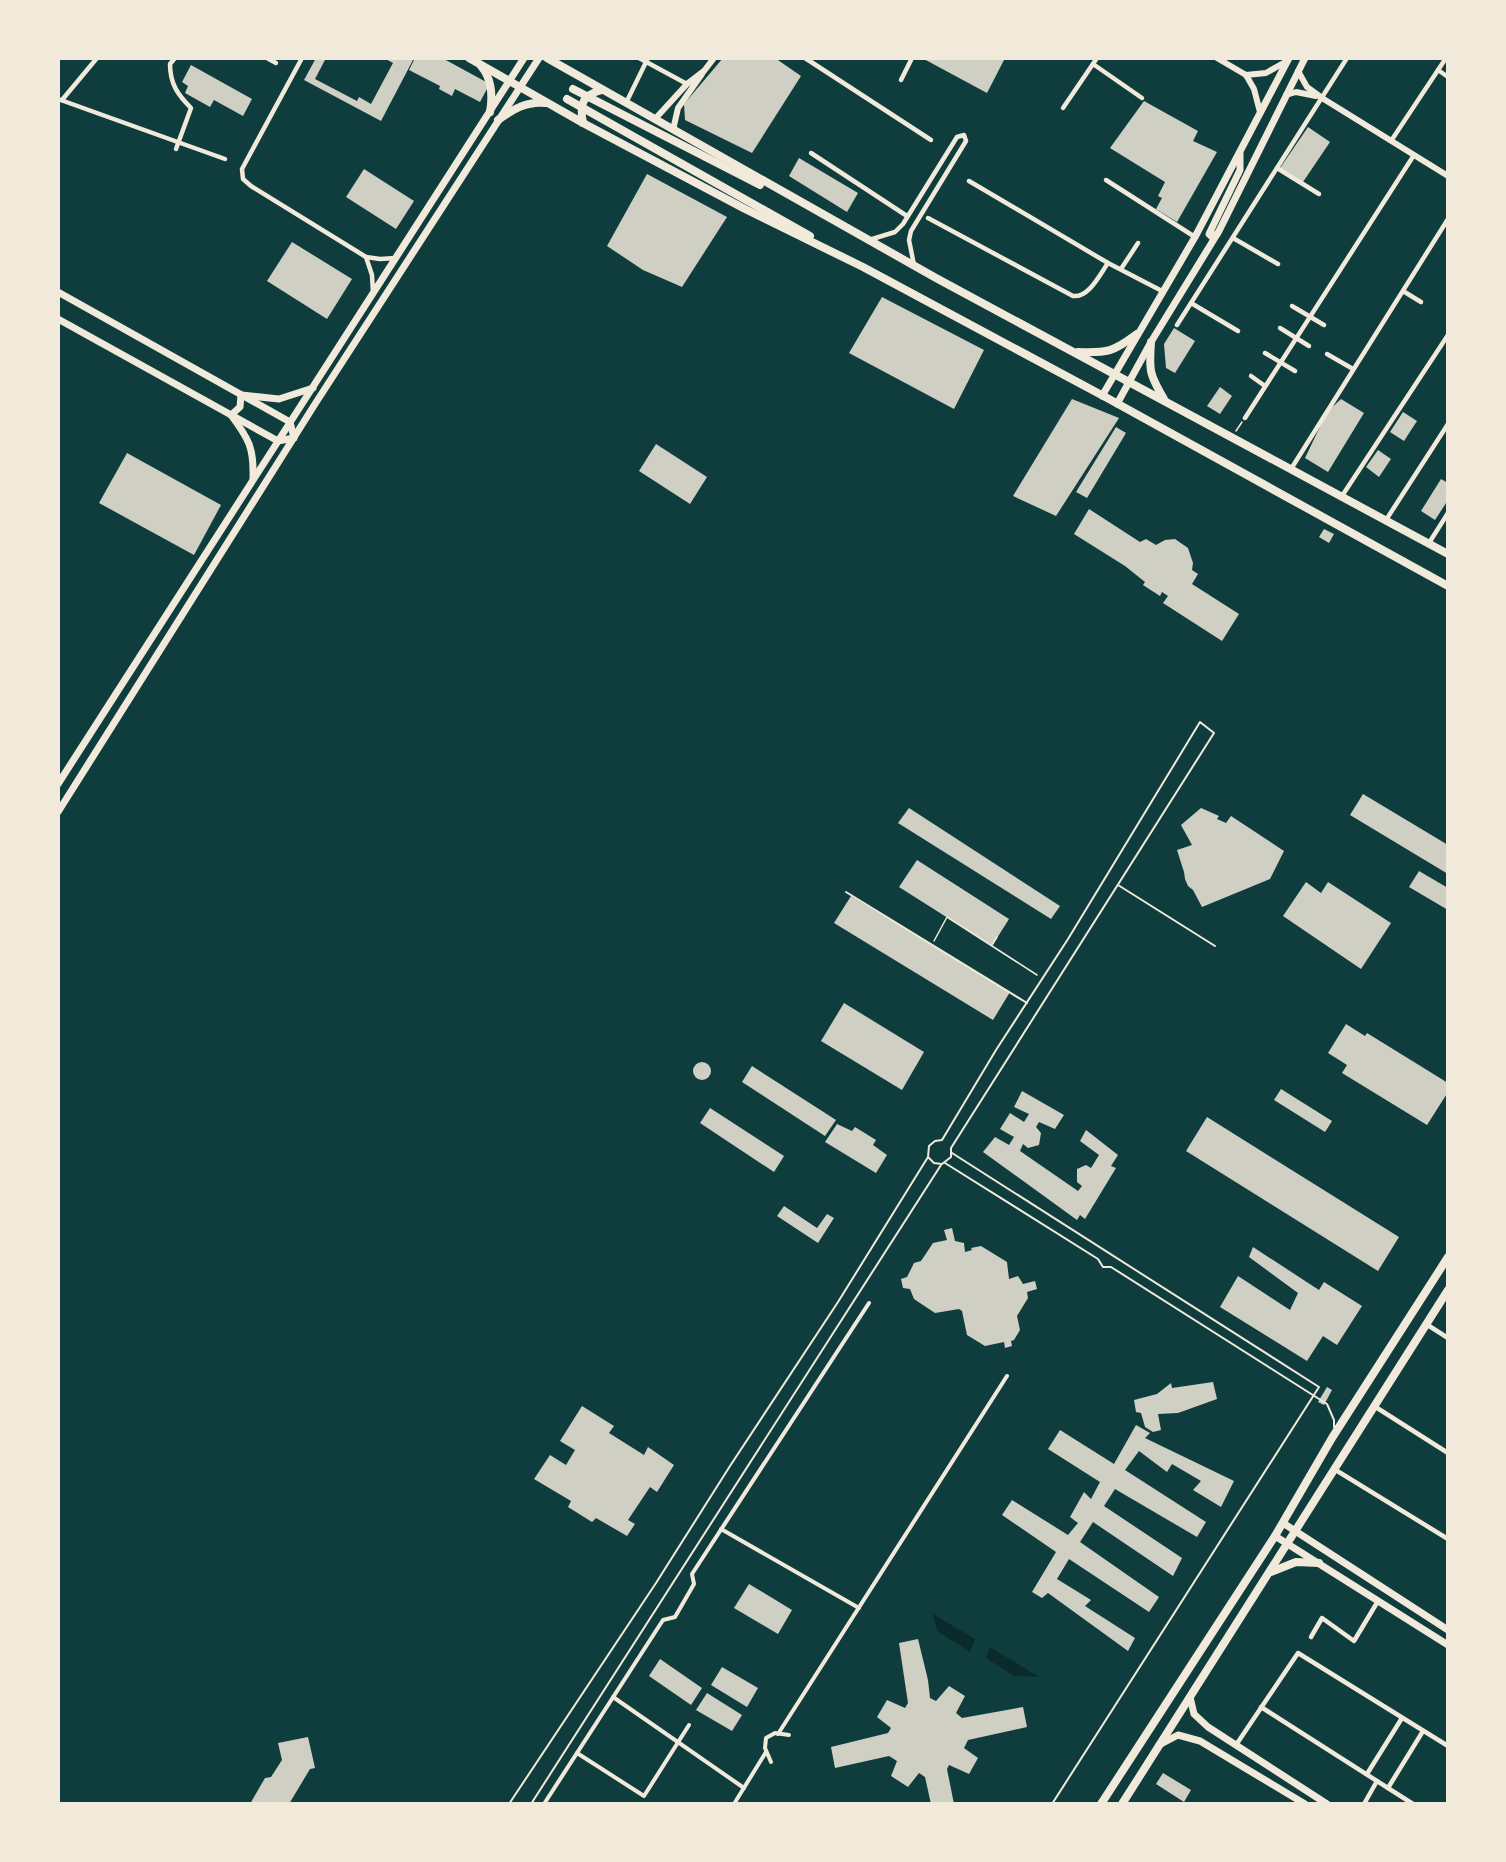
<svg xmlns="http://www.w3.org/2000/svg" width="1506" height="1862" font-family="'Alegreya Sans',sans-serif">
  <rect width="100%" height="100%" fill="#0f3d3e"/>
  <g fill="#0a2a2b">
    <polygon points="933,1614 975,1639 970,1652 937,1631"/>
    <polygon points="990,1647 1039,1677 1014,1676 986,1658"/>
  </g>
  <g fill="#cfcfc3">
    <polygon points="316,58 326,58 315,79 357,101 359,97 371,104 393,63 384,58 414,58 381,121 304,80"/>
    <polygon points="415,58 444,59 488,83 488,87 480,102 455,89 452,96 439,89 440,86 409,70"/>
    <polygon points="723,58 775,58 801,76 752,153 685,120 684,104"/>
    <polygon points="922,58 1001,58 1004,60 987,93"/>
    <polygon points="191,65 252,99 243,116 214,100 210,107 185,93 188,86 182,82"/>
    <polygon points="1144,101 1198,131 1193,141 1217,152 1177,222 1156,209 1162,198 1158,196 1165,182 1110,148"/>
    <polygon points="1308,127 1330,142 1303,182 1280,168"/>
    <polygon points="799,158 858,193 847,212 789,176"/>
    <polygon points="364,169 414,201 396,229 346,197"/>
    <polygon points="647,174 727,217 682,287 643,270 607,246"/>
    <polygon points="292,242 352,279 327,319 267,281"/>
    <polygon points="882,297 984,350 954,409 849,353"/>
    <polygon points="1174,328 1195,341 1175,373 1166,368 1164,344"/>
    <polygon points="1220,387 1232,396 1220,414 1207,406"/>
    <polygon points="1072,399 1119,418 1056,516 1013,496"/>
    <polygon points="1341,399 1364,413 1328,472 1305,458 1327,412"/>
    <polygon points="1403,412 1417,421 1404,441 1390,432"/>
    <polygon points="1116,427 1126,433 1087,498 1076,492"/>
    <polygon points="656,444 707,477 690,504 639,471"/>
    <polygon points="1378,450 1391,459 1379,477 1366,467"/>
    <polygon points="127,453 221,505 194,555 99,503"/>
    <polygon points="1441,479 1448,483 1448,500 1435,520 1421,511"/>
    <polygon points="1089,509 1140,542 1146,539 1156,545 1165,540 1175,539 1188,548 1193,563 1192,570 1198,574 1192,584 1239,614 1222,641 1163,603 1168,596 1162,592 1160,596 1143,585 1145,582 1125,566 1074,534"/>
    <polygon points="1324,529 1334,534 1329,543 1319,537"/>
    <polygon points="1363,794 1448,845 1448,874 1350,815"/>
    <polygon points="909,808 1060,906 1051,919 898,823"/>
    <polygon points="1201,808 1219,816 1217,819 1226,823 1231,816 1284,851 1270,879 1202,907 1193,890 1188,886 1185,879 1184,872 1177,850 1192,845 1181,825"/>
    <polygon points="917,860 1009,919 992,946 899,887"/>
    <polygon points="1419,871 1448,888 1448,910 1409,887"/>
    <polygon points="1306,882 1321,893 1328,882 1391,923 1361,969 1283,916"/>
    <polygon points="851,896 1010,992 993,1020 834,923"/>
    <polygon points="844,1003 924,1052 902,1090 821,1041"/>
    <polygon points="1346,1024 1365,1036 1367,1033 1448,1083 1448,1092 1427,1125 1342,1073 1347,1065 1328,1053"/>
    <circle cx="702" cy="1071" r="9"/>
    <polygon points="752,1066 836,1120 825,1136 742,1082"/>
    <polygon points="1281,1089 1332,1121 1325,1132 1274,1100"/>
    <polygon points="1022,1091 1064,1115 1055,1129 1039,1122 1036,1127 1041,1133 1039,1145 1028,1148 1023,1144 1020,1151 1078,1191 1082,1186 1077,1182 1077,1169 1086,1165 1091,1168 1099,1155 1080,1141 1086,1130 1118,1155 1111,1166 1116,1168 1085,1219 1080,1215 1077,1220 983,1152 995,1137 1009,1145 1014,1137 1000,1129 1010,1113 1024,1122 1029,1114 1014,1107"/>
    <polygon points="710,1108 784,1156 774,1172 700,1123"/>
    <polygon points="1207,1117 1399,1237 1378,1271 1186,1151"/>
    <polygon points="837,1124 852,1131 855,1127 876,1140 873,1145 887,1155 876,1173 825,1142"/>
    <polygon points="784,1206 817,1228 827,1214 834,1218 818,1243 777,1216"/>
    <polygon points="952,1228 955,1241 964,1243 965,1252 972,1250 971,1248 981,1246 1007,1262 1009,1279 1018,1276 1023,1284 1035,1281 1037,1289 1027,1292 1028,1298 1017,1316 1020,1330 1014,1340 1011,1341 1012,1346 1005,1348 1004,1342 985,1346 967,1335 962,1311 959,1309 935,1313 914,1299 910,1289 903,1288 901,1279 907,1277 914,1263 921,1261 933,1243 947,1240 944,1230"/>
    <polygon points="1253,1247 1319,1290 1324,1282 1362,1306 1337,1345 1323,1336 1307,1361 1220,1307 1238,1276 1290,1310 1298,1293 1249,1257"/>
    <polygon points="1213,1382 1217,1399 1178,1413 1158,1414 1161,1430 1153,1432 1145,1427 1141,1413 1136,1412 1134,1400 1157,1394 1171,1383 1172,1388"/>
    <polygon points="1327,1387 1332,1390 1324,1405 1318,1402"/>
    <polygon points="582,1406 614,1426 609,1433 644,1455 648,1447 674,1465 657,1492 650,1487 628,1520 635,1524 627,1536 596,1518 592,1522 568,1507 571,1501 534,1479 550,1455 566,1465 575,1450 560,1441"/>
    <polygon points="1136,1425 1150,1433 1145,1438 1234,1481 1221,1507 1193,1490 1201,1481 1172,1464 1167,1472 1139,1451 1125,1470 1206,1522 1197,1537 1115,1489 1104,1506 1182,1558 1173,1576 1093,1522 1080,1542 1159,1597 1149,1612 1069,1559 1057,1579 1091,1600 1085,1606 1135,1638 1128,1651 1048,1593 1042,1598 1032,1592 1056,1552 1002,1515 1012,1500 1068,1535 1078,1523 1070,1517 1084,1492 1091,1499 1100,1482 1048,1449 1060,1430 1114,1464"/>
    <polygon points="749,1584 792,1610 778,1634 734,1608"/>
    <polygon points="918,1639 928,1680 930,1698 936,1701 949,1686 965,1696 956,1713 962,1718 1023,1707 1027,1727 968,1740 964,1748 978,1758 969,1774 949,1765 947,1769 954,1804 931,1804 925,1777 919,1773 908,1787 891,1776 897,1761 889,1756 835,1768 831,1747 888,1733 891,1728 877,1717 887,1700 905,1708 908,1703 899,1643"/>
    <polygon points="660,1659 702,1688 691,1705 649,1676"/>
    <polygon points="722,1667 758,1688 747,1707 711,1685"/>
    <polygon points="707,1693 742,1715 732,1731 696,1710"/>
    <polygon points="308,1737 315,1768 310,1769 289,1804 250,1804 265,1778 271,1777 282,1760 278,1743"/>
    <polygon points="1163,1773 1191,1790 1184,1802 1156,1784"/>
  </g>
  <g fill="none" stroke-linecap="round" stroke-linejoin="round">
    <g stroke="#f1e9da" stroke-width="1.5">
      <polyline points="1236,431 1242,422"/>
      <polyline points="934,941 947,917 1037,975"/>
      <polyline points="992,945 997,937"/>
    </g>
    <g stroke="#f1e9da" stroke-width="2">
      <polyline points="1118,885 1215,946"/>
      <polyline points="846,892 1027,1003"/>
      <polyline points="952,1153 1319,1387 1052,1804"/>
      <polyline points="945,1163 1098,1259 1103,1267 1111,1267 1327,1404 1334,1420 1334,1427"/>
      <polyline points="509,1804 656,1583 730,1466 838,1302 928,1157 929,1146 935,1141 942,1140 996,1050 1068,939 1200,722 1214,733 951,1148 951,1157 942,1164 934,1163 928,1157"/>
      <polyline points="531,1804 941,1165"/>
    </g>
    <g stroke="#f1e9da" stroke-width="4">
      <polyline points="721,1529 859,1608"/>
      <polyline points="613,1697 744,1788"/>
      <polyline points="778,1734 1007,1376"/>
      <polyline points="577,1753 644,1796 689,1725"/>
      <polyline points="771,1762 765,1748 766,1738 775,1733 789,1735"/>
      <polyline points="544,1804 663,1620 675,1617 694,1584 692,1574 869,1303"/>
      <polyline points="734,1804 766,1752"/>
    </g>
    <g stroke="#f1e9da" stroke-width="4.5">
      <path d="M175 58 170 64C170 84 178 95 191 108L176 149"/>
      <polyline points="267,58 276,63"/>
      <polyline points="302,58 242,169 243,179 251,186 366,257 380,259 396,258"/>
      <polyline points="639,58 687,84"/>
      <polyline points="805,58 931,140"/>
      <polyline points="1093,64 1142,98"/>
      <polyline points="1438,70 1448,77"/>
      <polyline points="901,80 912,58"/>
      <polyline points="58,99 225,159"/>
      <polyline points="62,100 97,58"/>
      <polyline points="626,103 648,58"/>
      <polyline points="1063,108 1097,58"/>
      <polyline points="1391,141 1446,58"/>
      <polyline points="811,153 907,216"/>
      <polyline points="1277,168 1319,194"/>
      <polyline points="1106,180 1195,237"/>
      <polyline points="969,181 1108,263 1162,291"/>
      <path d="M928 218 1073 296C1089 298 1100 274 1108 263"/>
      <polyline points="1233,238 1278,264"/>
      <polyline points="869,240 895,232 903,224 957,137 964,135 966,141 911,231 909,240 914,265"/>
      <polyline points="366,257 372,275 373,292"/>
      <polyline points="1121,269 1138,243"/>
      <polyline points="1403,291 1421,302"/>
      <polyline points="1191,303 1238,331"/>
      <polyline points="1292,306 1324,325"/>
      <polyline points="1177,325 1347,58"/>
      <polyline points="1280,328 1309,346"/>
      <polyline points="1265,353 1295,371"/>
      <polyline points="1327,354 1353,369"/>
      <polyline points="1251,376 1265,386"/>
      <polyline points="1245,418 1414,155"/>
      <polyline points="1291,469 1448,219"/>
      <polyline points="1342,496 1448,335"/>
      <polyline points="1386,520 1448,424"/>
      <polyline points="1429,543 1448,513"/>
      <polyline points="1426,1324 1448,1338"/>
      <polyline points="1374,1406 1448,1453"/>
      <polyline points="1334,1469 1448,1539"/>
      <polyline points="1311,1637 1322,1618 1354,1641 1378,1601"/>
      <polyline points="1261,1707 1413,1804"/>
      <polyline points="1236,1745 1298,1653 1448,1746"/>
      <polyline points="1367,1774 1402,1718"/>
      <polyline points="1388,1788 1423,1731"/>
      <polyline points="1364,1804 1377,1781"/>
    </g>
    <g stroke="#f1e9da" stroke-width="6">
      <polyline points="1217,58 1246,75"/>
      <polyline points="1298,71 1307,87 1322,98 1448,176"/>
      <polyline points="1246,75 1266,73 1287,61"/>
      <polyline points="1246,75 1254,89 1260,112"/>
      <polyline points="1286,95 1296,92 1316,96"/>
      <polyline points="655,119 687,84 704,71 714,58"/>
      <polyline points="673,130 678,108 702,74"/>
    </g>
    <g stroke="#f1e9da" stroke-width="7">
      <polyline points="1217,234 1212,237 1209,234 1240,170 1240,154"/>
      <polyline points="58,292 290,422 294,438 278,441 58,319"/>
      <polyline points="1102,396 1195,237 1289,58"/>
      <polyline points="1117,404 1151,342 1219,231 1305,58"/>
      <path d="M253 478C254 448 249 439 231 415L240 407 241 395 279 399 313 388"/>
      <polyline points="58,784 524,58"/>
      <polyline points="58,812 315,404 539,58"/>
      <polyline points="1283,1523 1448,1630"/>
      <polyline points="1275,1536 1448,1645"/>
      <polyline points="1190,1697 1194,1714 1208,1727 1327,1804"/>
      <polyline points="1159,1745 1178,1735 1200,1741 1305,1804"/>
    </g>
    <g stroke="#f1e9da" stroke-width="8">
      <polyline points="469,58 583,123 745,209 863,267 1109,399 1448,586"/>
      <polyline points="547,58 936,278 1448,554"/>
      <path d="M481 66C492 79 493 95 490 112"/>
      <polyline points="573,89 760,185"/>
      <polyline points="567,99 810,236"/>
      <path d="M498 120C513 109 527 101 546 103"/>
      <path d="M583 123C579 103 583 95 602 90"/>
      <path d="M1151 342C1149 370 1149 374 1164 399"/>
      <path d="M1078 352C1108 353 1113 352 1137 334"/>
      <polyline points="1271,1572 1296,1562 1319,1563"/>
      <polyline points="1101,1804 1275,1536 1332,1438 1448,1257"/>
      <polyline points="1122,1804 1448,1290"/>
    </g>
  </g>
  <rect width="1506" height="1862" fill="none" stroke="#f1e9da" stroke-width="120"/>
</svg>
